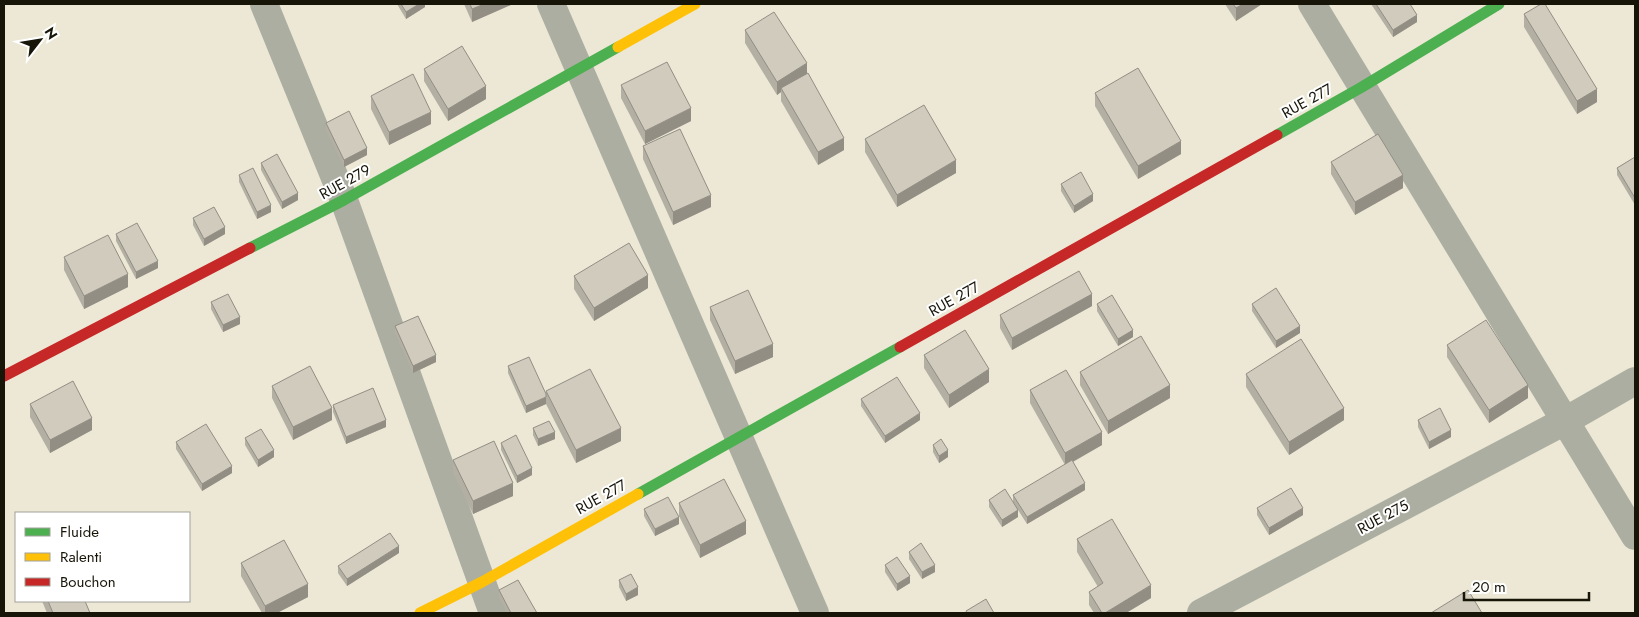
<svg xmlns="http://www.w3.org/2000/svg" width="1639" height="617" font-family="Jost,sans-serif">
  <rect width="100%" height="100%" fill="#ece8d5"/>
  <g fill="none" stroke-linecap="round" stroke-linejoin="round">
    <g stroke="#acaea1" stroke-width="28">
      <polyline points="264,4 344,200 493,613"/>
      <polyline points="551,4 815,613"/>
      <polyline points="1312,4 1635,536"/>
      <polyline points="1201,613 1565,421 1635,381"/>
    </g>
    <g stroke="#4caf50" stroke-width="11">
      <polyline points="1277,135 1362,87 1499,4"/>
      <polyline points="250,248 344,200 618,47"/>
      <polyline points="638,494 900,347"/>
    </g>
    <g stroke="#ffc107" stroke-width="11">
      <polyline points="618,47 695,4"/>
      <polyline points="420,613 482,582 638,494"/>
    </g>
    <g stroke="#c62828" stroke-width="11">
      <polyline points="900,347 1277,135"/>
      <polyline points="4,376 250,248"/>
    </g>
  </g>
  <g fill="#b3afa3">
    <polygon points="397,4 425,4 425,7 406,19"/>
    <polygon points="464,4 513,4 472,22"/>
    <polygon points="1225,4 1262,4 1236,21"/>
    <polygon points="1371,4 1410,4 1417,22 1393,37"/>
    <polygon points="1524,14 1597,102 1577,114 1524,27"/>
    <polygon points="745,30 807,74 844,150 818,165 781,101 781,92 777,95 745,43"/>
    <polygon points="424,69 486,99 448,121 424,81"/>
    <polygon points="621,85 691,121 645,144 621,98"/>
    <polygon points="1095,93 1181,154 1138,179 1095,106"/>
    <polygon points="371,96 431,124 389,145 371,109"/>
    <polygon points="326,123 367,155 344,167 326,130"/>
    <polygon points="865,139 956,173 897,207 865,152"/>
    <polygon points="643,146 711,207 673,225 643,159"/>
    <polygon points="1635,157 1635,205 1617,175 1617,168"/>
    <polygon points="1331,162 1403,188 1355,215 1331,174"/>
    <polygon points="261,163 298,200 282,209 261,170"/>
    <polygon points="239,175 271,212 257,219 239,182"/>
    <polygon points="1061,184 1093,201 1074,213 1061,191"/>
    <polygon points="193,218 225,234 204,246 193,225"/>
    <polygon points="116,234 158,268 136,279 116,241"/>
    <polygon points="64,257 128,287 84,309 64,270"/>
    <polygon points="574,276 648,288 594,321 574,289"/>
    <polygon points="211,302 240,324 223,332 211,309"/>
    <polygon points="1097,304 1133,337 1118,346 1097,311"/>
    <polygon points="1252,304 1300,333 1276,348 1252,311"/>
    <polygon points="1092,306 1012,350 1000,328 1000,315"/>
    <polygon points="710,307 773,357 735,374 710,320"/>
    <polygon points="395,326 436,362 413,373 395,333"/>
    <polygon points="1447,345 1528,398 1489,423 1447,357"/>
    <polygon points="924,355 989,382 949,408 924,368"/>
    <polygon points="508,366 546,394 546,391 621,441 576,463 546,404 526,413 508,373"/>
    <polygon points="1080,372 1170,398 1108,434 1080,385"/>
    <polygon points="1246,374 1344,420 1289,455 1246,387"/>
    <polygon points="272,386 332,420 293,440 272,398"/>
    <polygon points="1030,390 1102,445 1073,462 1085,490 1027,524 1018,510 1018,517 1002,527 989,507 989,500 1013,502 1013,495 1065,465 1030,403"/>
    <polygon points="861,399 920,420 885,443 861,406"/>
    <polygon points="30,404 92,430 50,453 30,417"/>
    <polygon points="333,405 386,427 346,444 333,412"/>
    <polygon points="1418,420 1451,437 1429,449 1418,427"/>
    <polygon points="533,428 555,439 538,446 533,435"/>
    <polygon points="245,438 274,457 258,467 245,445"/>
    <polygon points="176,442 232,473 202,491 176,449"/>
    <polygon points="501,443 532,475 517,483 501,450"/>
    <polygon points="933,445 948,457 939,463 933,452"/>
    <polygon points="453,460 513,496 473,514 453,473"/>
    <polygon points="679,503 746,534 700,558 679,516"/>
    <polygon points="1257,508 1303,515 1269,535 1257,515"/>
    <polygon points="644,509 679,524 655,536 644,516"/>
    <polygon points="1077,539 1151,598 1126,613 1094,613 1089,605 1089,592 1098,587 1077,552"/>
    <polygon points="909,552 935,572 922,579 909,559"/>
    <polygon points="399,553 347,586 338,573 338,566"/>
    <polygon points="241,563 308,597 277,613 262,613 241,576"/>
    <polygon points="885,565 910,583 897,591 885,572"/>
    <polygon points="619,580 638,595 626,601 619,587"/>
    <polygon points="499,590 537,613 507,613 499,597"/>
    <polygon points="42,601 85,601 90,613 47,613"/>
  </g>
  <g fill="#928e84">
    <polygon points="419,4 425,4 425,7 406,19 406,12"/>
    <polygon points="484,4 513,4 472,22 472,9"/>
    <polygon points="1243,4 1262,4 1236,21 1236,8"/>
    <polygon points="1417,15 1417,22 1393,37 1393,30"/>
    <polygon points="807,63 807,76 781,88 781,92 777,95 777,82"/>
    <polygon points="486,86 486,99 448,121 448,109"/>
    <polygon points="1597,89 1597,102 1577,114 1577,101"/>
    <polygon points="691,108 691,121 645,144 645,131"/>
    <polygon points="431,112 431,124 389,145 389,132"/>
    <polygon points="844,138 844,150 818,165 818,152"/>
    <polygon points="1181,141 1181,154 1138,179 1138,166"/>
    <polygon points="367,148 367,155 344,167 344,160"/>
    <polygon points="956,160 956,173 897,207 897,195"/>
    <polygon points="1403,175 1403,188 1355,215 1355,202"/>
    <polygon points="298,193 298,200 282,209 282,202"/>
    <polygon points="1093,194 1093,201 1074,213 1074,206"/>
    <polygon points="711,195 711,207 673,225 673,212"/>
    <polygon points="271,205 271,212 257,219 257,212"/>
    <polygon points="225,227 225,234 204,246 204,239"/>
    <polygon points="158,261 158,268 136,279 136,272"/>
    <polygon points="128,274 128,287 84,309 84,296"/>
    <polygon points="648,275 648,288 594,321 594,308"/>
    <polygon points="1092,294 1092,306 1012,350 1012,338"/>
    <polygon points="240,317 240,324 223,332 223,325"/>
    <polygon points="1300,326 1300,333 1276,348 1276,341"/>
    <polygon points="1133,330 1133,337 1118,346 1118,339"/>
    <polygon points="773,344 773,357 735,374 735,361"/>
    <polygon points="436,355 436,362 413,373 413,366"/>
    <polygon points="989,369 989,382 949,408 949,395"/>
    <polygon points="1170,385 1170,398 1108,434 1108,421"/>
    <polygon points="1528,385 1528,398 1489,423 1489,410"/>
    <polygon points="546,397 546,404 526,413 526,406"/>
    <polygon points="332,408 332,420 293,440 293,427"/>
    <polygon points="1344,408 1344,420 1289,455 1289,442"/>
    <polygon points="920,413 920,420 885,443 885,436"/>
    <polygon points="92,418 92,430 50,453 50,440"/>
    <polygon points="386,420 386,427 346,444 346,437"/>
    <polygon points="621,428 621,441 576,463 576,450"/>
    <polygon points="1451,430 1451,437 1429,449 1429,442"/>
    <polygon points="555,432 555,439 538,446 538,439"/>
    <polygon points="1102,432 1102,445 1065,466 1065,453"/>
    <polygon points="274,450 274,457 258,467 258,460"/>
    <polygon points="948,450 948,457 939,463 939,456"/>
    <polygon points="232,466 232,473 202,491 202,484"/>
    <polygon points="532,468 532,475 517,483 517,476"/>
    <polygon points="513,483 513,496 473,514 473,501"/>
    <polygon points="1085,483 1085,490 1027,524 1027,517"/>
    <polygon points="1303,508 1303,515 1269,535 1269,528"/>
    <polygon points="1018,510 1018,517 1002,527 1002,520"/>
    <polygon points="679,517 679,524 655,536 655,529"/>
    <polygon points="746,521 746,534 700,558 700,545"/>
    <polygon points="399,546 399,553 347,586 347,579"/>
    <polygon points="935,565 935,572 922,579 922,572"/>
    <polygon points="910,576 910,583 897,591 897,584"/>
    <polygon points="308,584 308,597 277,613 265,613 265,606"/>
    <polygon points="1151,585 1151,598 1126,613 1105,613"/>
    <polygon points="638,587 638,595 626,601 626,594"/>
  </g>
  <g fill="#d0cbbd" stroke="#928e84">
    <polygon points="401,4 419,4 406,12"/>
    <polygon points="470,4 484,4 472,9"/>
    <polygon points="1233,4 1243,4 1236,8"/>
    <polygon points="1376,4 1410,4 1417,15 1393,30"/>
    <polygon points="1541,4 1545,4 1597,89 1577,101 1524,14"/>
    <polygon points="774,12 807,63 777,82 745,30"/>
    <polygon points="462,46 486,86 448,109 424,69"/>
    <polygon points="667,62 691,108 645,131 621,85"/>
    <polygon points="1138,68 1181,141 1138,166 1095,93"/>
    <polygon points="808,73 844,138 818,152 781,88"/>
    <polygon points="413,74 431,112 389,132 371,96"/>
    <polygon points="924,105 956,160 897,195 865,139"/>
    <polygon points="349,111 367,148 344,160 326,123"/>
    <polygon points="680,129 711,195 673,212 643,146"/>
    <polygon points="1378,134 1403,175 1355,202 1331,162"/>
    <polygon points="277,154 298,193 282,202 261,163"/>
    <polygon points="1635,157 1635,198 1617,168"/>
    <polygon points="253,168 271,205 257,212 239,175"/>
    <polygon points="1081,172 1093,194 1074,206 1061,184"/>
    <polygon points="214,207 225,227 204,239 193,218"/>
    <polygon points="137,223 158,261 136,272 116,234"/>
    <polygon points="108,235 128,274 84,296 64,257"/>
    <polygon points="629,243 648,275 594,308 574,276"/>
    <polygon points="1079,271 1092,294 1012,338 1000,315"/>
    <polygon points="1276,288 1300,326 1276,341 1252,304"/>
    <polygon points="748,290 773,344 735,361 710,307"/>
    <polygon points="228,294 240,317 223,325 211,302"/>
    <polygon points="1112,295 1133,330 1118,339 1097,304"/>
    <polygon points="418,316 436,355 413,366 395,326"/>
    <polygon points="1486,320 1528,385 1489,410 1447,345"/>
    <polygon points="965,330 989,369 949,395 924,355"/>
    <polygon points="1141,336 1170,385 1108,421 1080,372"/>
    <polygon points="1301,339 1344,408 1289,442 1246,374"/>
    <polygon points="529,357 546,394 546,397 526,406 508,366"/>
    <polygon points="310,366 332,408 293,427 272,386"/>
    <polygon points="590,369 621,428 576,450 546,391"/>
    <polygon points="1066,370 1102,432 1065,453 1030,390"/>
    <polygon points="897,377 920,413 885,436 861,399"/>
    <polygon points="73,381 92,418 50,440 30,404"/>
    <polygon points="373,388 386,420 346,437 333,405"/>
    <polygon points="1440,408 1451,430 1429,442 1418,420"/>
    <polygon points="549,421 555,432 538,439 533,428"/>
    <polygon points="206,424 232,466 202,484 176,442"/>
    <polygon points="261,429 274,450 258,460 245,438"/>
    <polygon points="516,435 532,468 517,476 501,443"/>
    <polygon points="941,439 948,450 939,456 933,445"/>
    <polygon points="494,441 513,483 473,501 453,460"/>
    <polygon points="1072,460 1085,483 1027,517 1013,495"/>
    <polygon points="724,479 746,521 700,545 679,503"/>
    <polygon points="1291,488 1303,508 1269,528 1257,508"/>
    <polygon points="1005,489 1018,510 1002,520 989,500"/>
    <polygon points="668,497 679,517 655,529 644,509"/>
    <polygon points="1112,519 1151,585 1105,613 1102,613 1089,592 1103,583 1077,539"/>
    <polygon points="390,533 399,546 347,579 338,566"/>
    <polygon points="284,540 308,584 265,606 241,563"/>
    <polygon points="921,543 935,565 922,572 909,552"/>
    <polygon points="897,557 910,576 897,584 885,565"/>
    <polygon points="631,574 638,587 626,594 619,580"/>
    <polygon points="518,580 537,613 511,613 499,590"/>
    <polygon points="1468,590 1482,613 1431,613"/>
    <polygon points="986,599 994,613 967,613 966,611"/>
    <polygon points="48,601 85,601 90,613 53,613"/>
  </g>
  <g text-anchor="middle" stroke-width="4" stroke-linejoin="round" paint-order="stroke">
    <g font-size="15" fill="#171408" stroke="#fff">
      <text transform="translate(1307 101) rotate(-29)" y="5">RUE 277</text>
      <text transform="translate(345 182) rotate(-29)" y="5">RUE 279</text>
      <text transform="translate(954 299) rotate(-29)" y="5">RUE 277</text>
      <text transform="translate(601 497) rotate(-29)" y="5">RUE 277</text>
      <text transform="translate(1383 517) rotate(-28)" y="5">RUE 275</text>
    </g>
  </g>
  <rect width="1639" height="617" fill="none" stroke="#171408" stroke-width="10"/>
  <rect x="15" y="512" width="175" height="90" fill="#ffffff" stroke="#a2a19c"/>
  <rect x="25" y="528" width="25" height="8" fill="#4caf50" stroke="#a2a19c"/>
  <text x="60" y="537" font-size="15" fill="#171408">Fluide</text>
  <rect x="25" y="553" width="25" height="8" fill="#ffc107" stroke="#a2a19c"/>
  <text x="60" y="562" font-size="15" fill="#171408">Ralenti</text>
  <rect x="25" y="578" width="25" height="8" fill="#c62828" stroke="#a2a19c"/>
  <text x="60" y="587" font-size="15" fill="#171408">Bouchon</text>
  <g transform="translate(40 40) rotate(59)" stroke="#ffffff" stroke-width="4" paint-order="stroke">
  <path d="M0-4L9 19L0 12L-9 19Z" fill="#171408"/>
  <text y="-8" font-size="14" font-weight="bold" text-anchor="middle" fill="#171408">N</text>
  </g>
  <path d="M1464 592v8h125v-8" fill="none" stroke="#171408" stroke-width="2.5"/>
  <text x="1472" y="592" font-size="15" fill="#171408" stroke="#ffffff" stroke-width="4" paint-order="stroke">20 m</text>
</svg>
